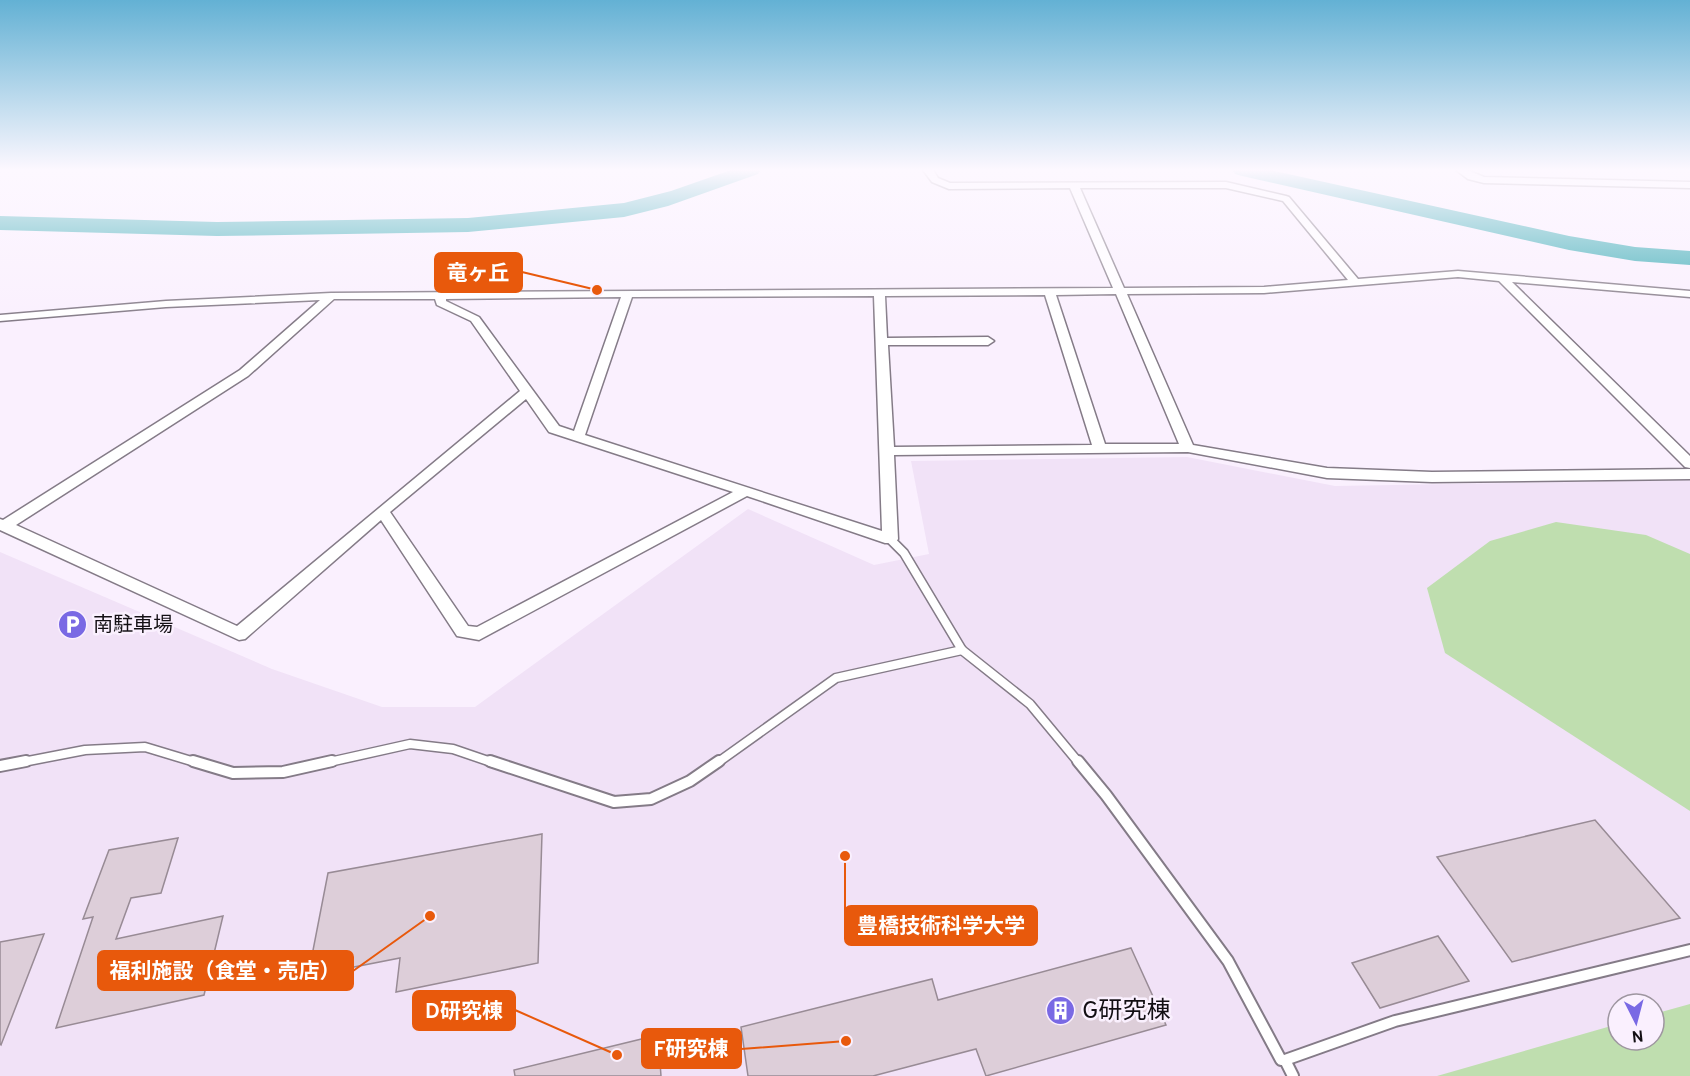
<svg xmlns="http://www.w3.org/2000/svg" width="1690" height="1076" font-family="Overpass,'Noto Sans JP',sans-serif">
  <rect width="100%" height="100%" fill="#faf0fe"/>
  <path fill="#f1e2f7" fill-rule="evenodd" d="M1187 457 1335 486 1690 480V1076H0V552L272 669 382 707H475L748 509 874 565 929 554 911 461ZM1618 1004H1654V1040H1618Z"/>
  <g fill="#bfdeaf">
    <polygon points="1556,522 1646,535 1690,554 1690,811 1445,653 1427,588 1490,541"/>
    <polygon points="1690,1004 1690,1076 1437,1076 1618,1024 1618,1040 1654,1040 1654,1014"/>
  </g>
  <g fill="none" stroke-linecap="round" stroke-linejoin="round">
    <g fill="#3bacb5" fill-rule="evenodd">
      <polygon points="731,170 761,170 758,174 668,206 624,217 468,232 217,236 0,230 0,216 217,222 468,218 624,203 671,191"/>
      <polygon points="1232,170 1270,170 1569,236 1635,247 1690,251 1690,265 1635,261 1569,250 1242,176 1235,174"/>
    </g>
  </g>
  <g fill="#ddced9" stroke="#988b95" stroke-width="1.5">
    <polygon points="1595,820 1680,918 1512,962 1437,857"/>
    <polygon points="542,834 538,963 396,992 400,958 308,976 328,873"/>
    <polygon points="178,838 161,893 131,898 116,939 223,916 204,995 56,1028 93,917 83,919 109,850"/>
    <polygon points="44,934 1,1045 0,1044 0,942"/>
    <polygon points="1438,936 1469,981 1380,1008 1352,963"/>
    <polygon points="1131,948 1166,1025 986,1076 976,1049 873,1076 748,1076 741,1027 932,979 938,1000"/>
    <polygon points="658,1035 661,1076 515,1076 514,1070"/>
  </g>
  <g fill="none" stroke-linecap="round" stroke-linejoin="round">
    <defs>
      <g id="lane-far1">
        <polyline points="890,539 904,553 962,650 1030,704 1079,763"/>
        <polyline points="18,763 85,750 145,747 198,763"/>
        <polyline points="325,763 410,744 453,749 494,763"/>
        <polyline points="717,763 836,678 962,650"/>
      </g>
      <g id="lane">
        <polyline points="193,761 233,773 283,772 332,761"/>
        <polyline points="490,761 614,802 651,799 690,781 719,761"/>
        <polyline points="1078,761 1106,795 1228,961 1281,1060 1285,1060 1293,1076"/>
        <polyline points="0,766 26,761"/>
        <polyline points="1285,1060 1395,1021 1690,950"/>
      </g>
      <g id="street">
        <path d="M923 170H933L938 178 950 183 1226 182 1286 196 1289 197 1358 279 1458 271 1690 291V297L1512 282 1690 456V468L1685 467 1499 281 1458 277 1264 293 1127 294 1193 445 1327 468 1432 472 1690 469V479L1432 482 1327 478 1188 452 894 455 898 539 895 543H885L747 496 479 640 457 636 381 520 245 639 239 640 0 530V519L3 520 240 370 320 300 166 307 0 321V315L166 301 331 293 1113 288 1070 188 949 189 932 182ZM1080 188H1226L1283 201 1348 280 1264 287 1124 288ZM1116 294 1179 444H1105L1056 295ZM1045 295 1092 445 894 447 888 345H988L994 341 988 337 887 338 885 296ZM874 296 882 531 585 435 632 297ZM621 297 574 431 559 426 479 317 446 301V299ZM334 299H435L437 305 471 321 520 391 237 626 16 525 248 376ZM526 399 549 432 733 492 477 627 468 626 390 512Z"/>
        <polygon points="1456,170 1467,170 1484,177 1690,182 1690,188 1484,183 1468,179"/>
      </g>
    </defs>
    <use href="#lane-far1" stroke="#847b87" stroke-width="11"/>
    <use href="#lane" stroke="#847b87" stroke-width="14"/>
    <use href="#street" stroke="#847b87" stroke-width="3"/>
    <use href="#lane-far1" stroke="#fff" stroke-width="8"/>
    <use href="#lane" stroke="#fff" stroke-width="10"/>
    <use href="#street" fill="#fff" fill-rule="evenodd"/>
  </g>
  <linearGradient id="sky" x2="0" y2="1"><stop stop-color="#63b1d4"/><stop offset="0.53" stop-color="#fdf8ff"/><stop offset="1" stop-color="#fdf8ff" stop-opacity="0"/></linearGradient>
  <rect width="1690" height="321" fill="url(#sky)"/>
  <defs>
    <symbol id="parking-disc" viewBox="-11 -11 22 22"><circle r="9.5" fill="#7969e4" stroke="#faf0fe"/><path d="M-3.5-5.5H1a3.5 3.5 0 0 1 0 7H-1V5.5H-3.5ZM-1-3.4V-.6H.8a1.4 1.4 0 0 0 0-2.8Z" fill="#fff"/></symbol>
    <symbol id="building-disc" viewBox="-11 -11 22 22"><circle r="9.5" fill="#7969e4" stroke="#faf0fe"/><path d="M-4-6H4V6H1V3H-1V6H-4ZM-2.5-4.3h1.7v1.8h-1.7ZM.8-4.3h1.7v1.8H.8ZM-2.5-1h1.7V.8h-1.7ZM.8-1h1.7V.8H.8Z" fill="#fff"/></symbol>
  </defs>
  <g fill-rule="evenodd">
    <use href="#parking-disc" x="56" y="608" width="33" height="33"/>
    <use href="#building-disc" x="1044" y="994" width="33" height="33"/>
  </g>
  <g text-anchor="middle" stroke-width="5" stroke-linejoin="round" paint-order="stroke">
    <g font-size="20" fill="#130f14" stroke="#faf0fe" text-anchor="start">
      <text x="93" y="631">南駐車場</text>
    </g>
    <g font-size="24" fill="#130f14" stroke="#faf0fe" text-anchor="start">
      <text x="1082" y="1018">G研究棟</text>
    </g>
  </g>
  <path fill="none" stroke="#e8590c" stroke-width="2" d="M597 290L522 272M845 856L845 926M430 916L353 971M617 1055L515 1010M846 1041L741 1049"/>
  <g fill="#e8590c" stroke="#faf0fe" stroke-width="2">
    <circle cx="597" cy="290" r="6"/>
    <circle cx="845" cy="856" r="6"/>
    <circle cx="430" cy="916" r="6"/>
    <circle cx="617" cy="1055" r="6"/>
    <circle cx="846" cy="1041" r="6"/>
  </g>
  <g fill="#e8590c" stroke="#e8590c" stroke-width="2">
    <rect x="435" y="253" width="87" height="39" rx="6"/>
    <rect x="845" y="906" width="192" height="39" rx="6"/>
    <rect x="98" y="951" width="255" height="39" rx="6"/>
    <rect x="413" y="991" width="102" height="39" rx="6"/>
    <rect x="642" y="1029" width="99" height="39" rx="6"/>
  </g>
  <g font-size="21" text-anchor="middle" font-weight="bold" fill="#fff">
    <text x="478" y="280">竜ヶ丘</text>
    <text x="941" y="933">豊橋技術科学大学</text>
    <text x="225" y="978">福利施設（食堂・売店）</text>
    <text x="464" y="1018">D研究棟</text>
    <text x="691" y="1056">F研究棟</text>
  </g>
  <g transform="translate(1636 1022) rotate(174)"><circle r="28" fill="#faf0fe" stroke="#9e96a0" stroke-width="1.5"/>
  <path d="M0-4.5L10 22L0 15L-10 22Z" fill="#7969e4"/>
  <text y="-9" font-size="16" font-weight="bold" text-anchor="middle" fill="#130f14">N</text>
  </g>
</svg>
